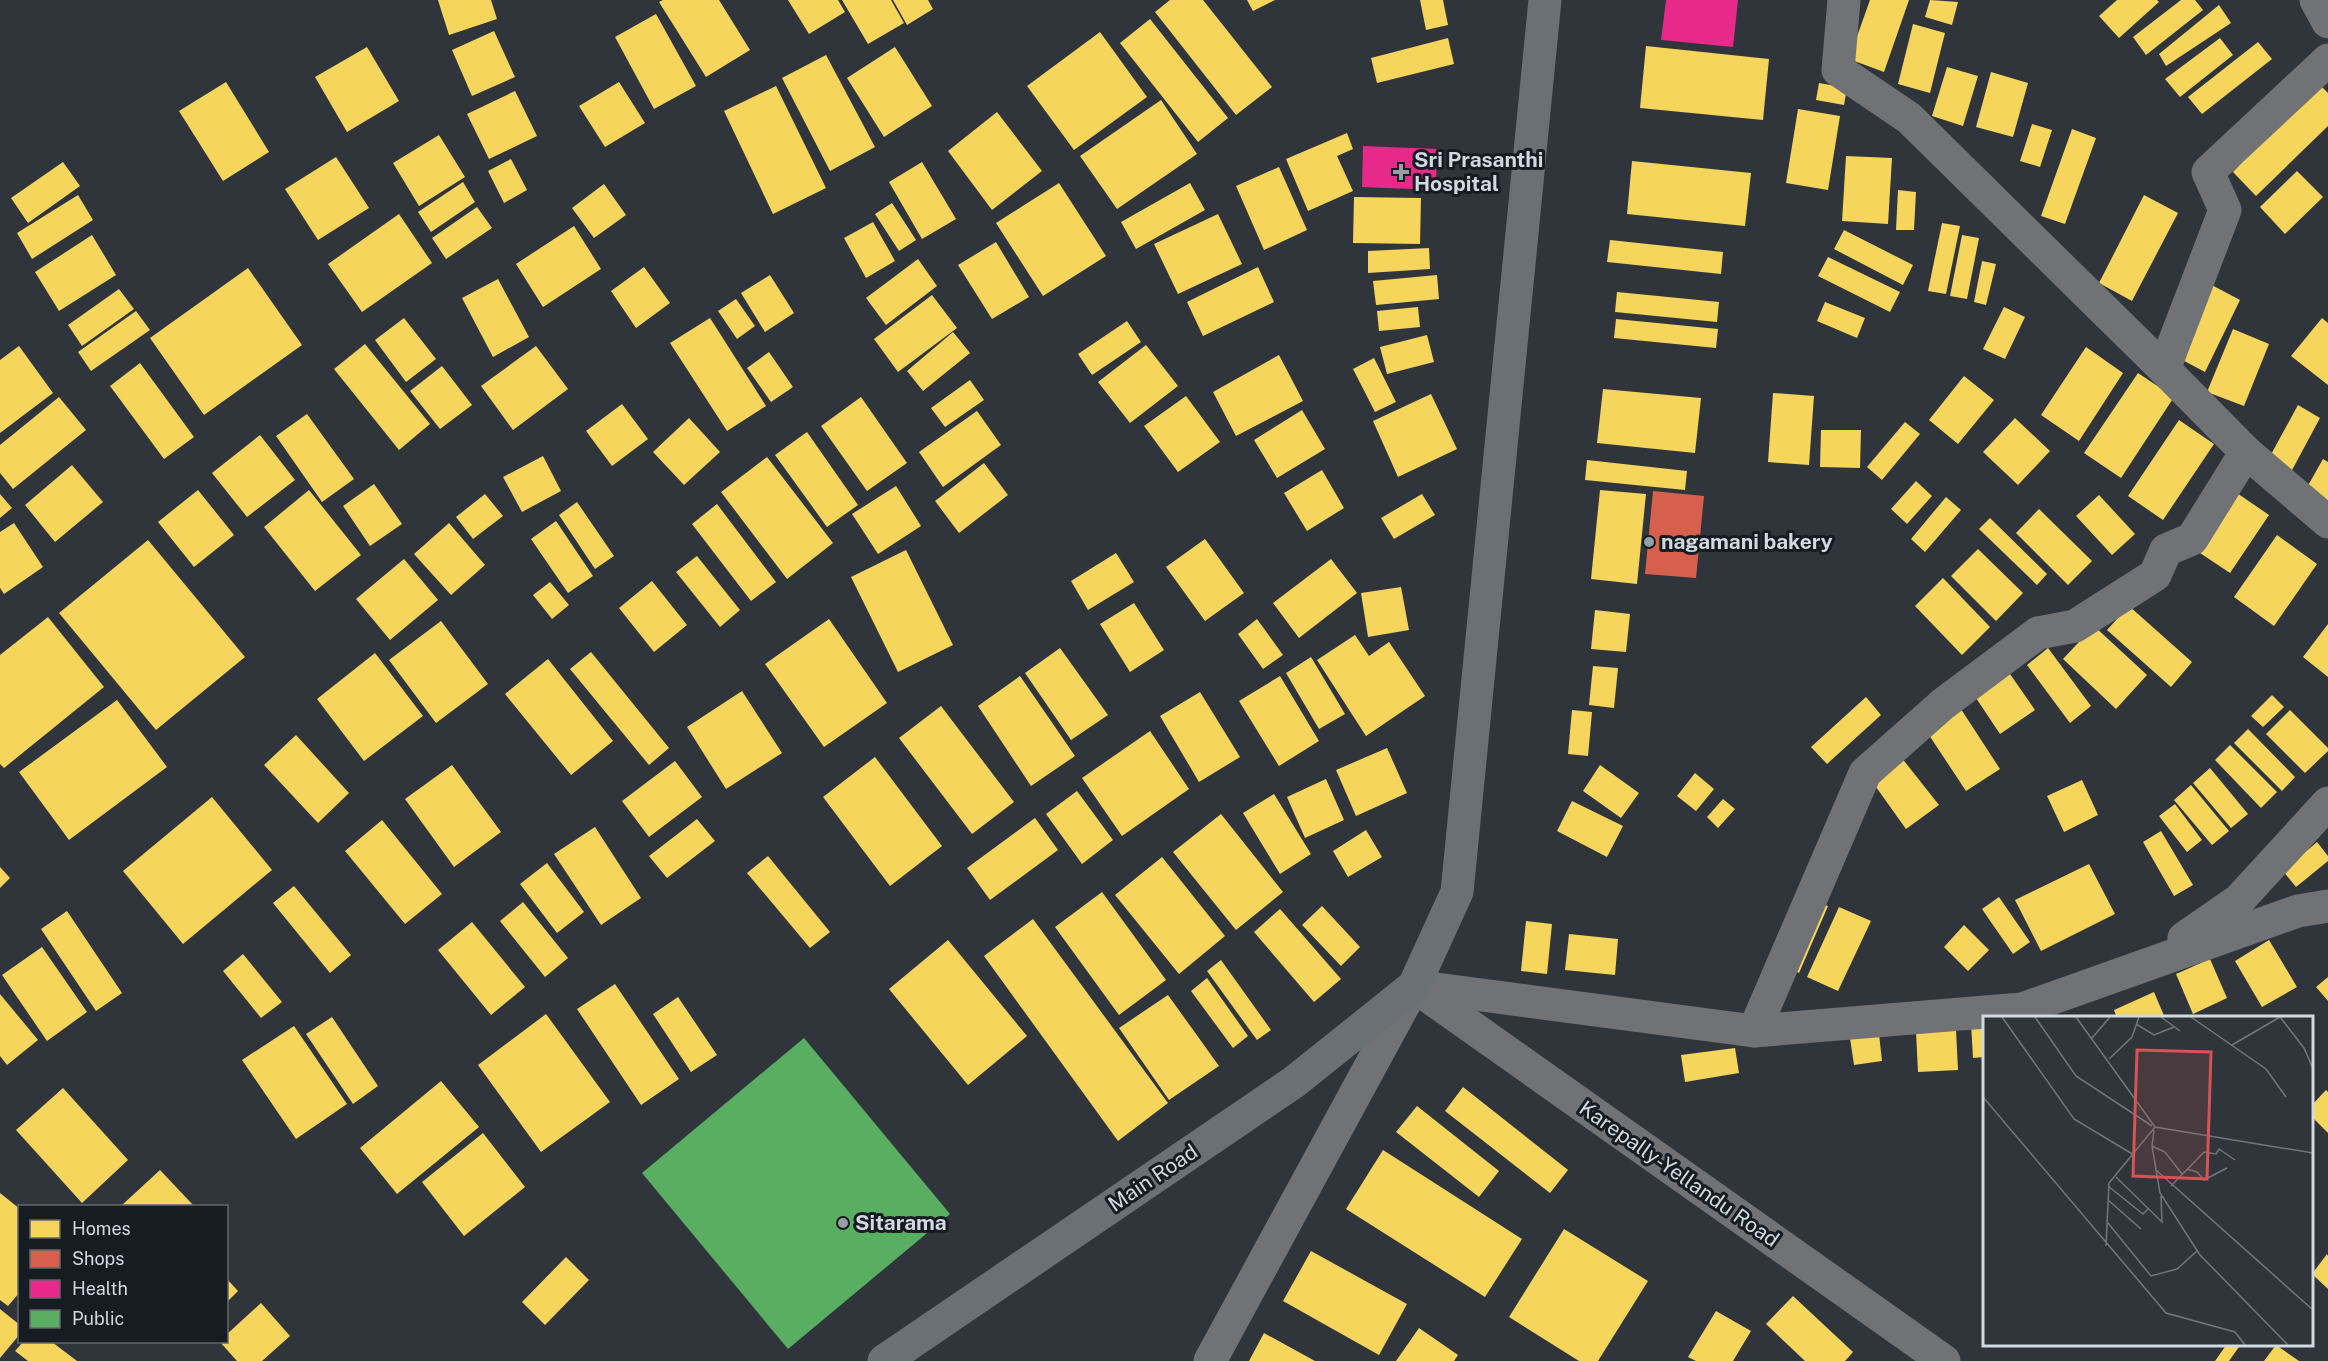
<svg xmlns="http://www.w3.org/2000/svg" width="2328" height="1361" font-family="'Public Sans',sans-serif">
  <rect width="100%" height="100%" fill="#2f353b"/>
  <g fill="#f6d55c">
    <polygon points="438,0 491,0 497,19 449,35"/>
    <polygon points="663,0 719,0 750,50 706,77 659,2"/>
    <polygon points="788,0 838,0 845,12 809,34"/>
    <polygon points="842,0 891,0 904,23 868,44"/>
    <polygon points="893,0 928,0 933,9 907,25"/>
    <polygon points="1170,0 1203,0 1272,87 1236,115 1155,12"/>
    <polygon points="1247,0 1275,0 1253,11"/>
    <polygon points="1420,0 1443,0 1448,25 1426,30"/>
    <polygon points="1870,0 1909,0 1884,72 1849,59"/>
    <polygon points="1930,0 1958,2 1952,25 1925,17"/>
    <polygon points="2117,0 2157,0 2159,2 2119,38 2099,16"/>
    <polygon points="2181,0 2195,0 2203,10 2146,55 2133,37"/>
    <polygon points="2219,5 2231,23 2166,66 2159,54"/>
    <polygon points="656,14 696,86 654,109 615,37"/>
    <polygon points="1150,19 1228,118 1198,142 1120,43"/>
    <polygon points="1913,24 1945,33 1930,93 1898,84"/>
    <polygon points="494,31 515,77 472,96 452,50"/>
    <polygon points="1100,32 1147,97 1074,150 1027,86"/>
    <polygon points="1448,38 1454,64 1377,83 1371,58"/>
    <polygon points="2220,38 2233,55 2180,97 2165,79"/>
    <polygon points="2258,42 2272,59 2202,114 2188,97"/>
    <polygon points="1646,46 1769,59 1763,120 1640,108"/>
    <polygon points="367,47 399,101 347,132 315,77"/>
    <polygon points="895,47 932,106 884,137 847,78"/>
    <polygon points="826,55 875,147 830,171 782,78"/>
    <polygon points="1947,67 1978,76 1963,126 1932,116"/>
    <polygon points="1991,72 2028,83 2013,137 1976,127"/>
    <polygon points="226,82 269,152 223,181 179,111"/>
    <polygon points="619,82 645,123 605,147 579,106"/>
    <polygon points="2317,82 2328,93 2328,126 2256,196 2233,172"/>
    <polygon points="1819,83 1847,88 1844,105 1816,100"/>
    <polygon points="776,86 826,188 773,214 724,111"/>
    <polygon points="515,91 537,136 489,159 467,114"/>
    <polygon points="1161,100 1197,154 1117,209 1080,156"/>
    <polygon points="1798,109 1840,116 1828,190 1786,183"/>
    <polygon points="997,112 1042,171 992,210 948,151"/>
    <polygon points="2032,124 2052,130 2040,167 2020,161"/>
    <polygon points="2072,129 2096,138 2065,224 2041,216"/>
    <polygon points="1347,133 1353,149 1337,156 1353,191 1308,211 1286,159"/>
    <polygon points="439,135 465,177 419,206 393,163"/>
    <polygon points="1846,156 1892,158 1888,224 1842,221"/>
    <polygon points="336,157 369,208 318,240 285,189"/>
    <polygon points="511,159 527,190 504,203 488,171"/>
    <polygon points="1632,161 1751,173 1745,226 1627,214"/>
    <polygon points="63,162 80,186 28,223 11,198"/>
    <polygon points="922,162 956,219 922,239 889,182"/>
    <polygon points="1279,167 1307,230 1264,250 1236,186"/>
    <polygon points="2297,171 2323,197 2285,234 2260,207"/>
    <polygon points="463,182 475,202 431,232 418,212"/>
    <polygon points="1059,183 1106,256 1043,296 996,223"/>
    <polygon points="1190,183 1205,210 1136,249 1121,222"/>
    <polygon points="604,184 626,215 594,238 572,208"/>
    <polygon points="1898,190 1916,192 1914,230 1896,230"/>
    <polygon points="78,195 93,220 32,259 17,233"/>
    <polygon points="2144,195 2178,213 2132,301 2099,283"/>
    <polygon points="1354,197 1421,198 1420,244 1353,243"/>
    <polygon points="892,203 916,240 899,251 875,214"/>
    <polygon points="477,207 492,228 446,259 432,238"/>
    <polygon points="399,214 432,263 362,312 328,264"/>
    <polygon points="1218,214 1242,264 1178,294 1154,244"/>
    <polygon points="873,222 895,261 866,278 844,238"/>
    <polygon points="1942,223 1960,226 1946,294 1928,291"/>
    <polygon points="574,226 601,269 543,307 516,264"/>
    <polygon points="1844,230 1913,265 1903,285 1834,249"/>
    <polygon points="92,235 116,275 59,311 35,272"/>
    <polygon points="1962,235 1979,238 1967,299 1950,296"/>
    <polygon points="1610,240 1723,252 1721,274 1607,262"/>
    <polygon points="996,242 1029,297 992,319 958,265"/>
    <polygon points="1429,248 1430,269 1368,273 1368,251"/>
    <polygon points="1828,257 1900,292 1890,312 1818,276"/>
    <polygon points="918,259 937,286 886,325 866,298"/>
    <polygon points="1982,261 1996,264 1986,305 1974,302"/>
    <polygon points="644,267 670,303 636,328 611,291"/>
    <polygon points="1258,267 1274,302 1203,336 1187,302"/>
    <polygon points="248,268 302,345 204,415 150,338"/>
    <polygon points="770,275 794,313 765,332 741,293"/>
    <polygon points="1437,275 1439,299 1376,305 1373,281"/>
    <polygon points="498,279 529,337 493,357 462,298"/>
    <polygon points="2208,283 2240,300 2205,372 2173,355"/>
    <polygon points="119,289 134,309 82,346 68,325"/>
    <polygon points="1617,292 1719,302 1717,322 1615,312"/>
    <polygon points="932,295 957,328 898,372 874,339"/>
    <polygon points="736,299 755,326 737,339 718,311"/>
    <polygon points="1825,302 1865,318 1857,338 1817,321"/>
    <polygon points="1418,307 1420,327 1379,331 1377,311"/>
    <polygon points="2004,307 2025,317 2005,359 1983,349"/>
    <polygon points="136,311 150,330 91,371 78,352"/>
    <polygon points="404,318 436,359 406,382 375,340"/>
    <polygon points="710,318 766,406 727,431 670,343"/>
    <polygon points="2322,318 2328,323 2328,385 2291,356"/>
    <polygon points="1616,319 1718,329 1716,348 1614,338"/>
    <polygon points="1127,321 1141,342 1092,375 1078,354"/>
    <polygon points="2233,329 2269,344 2244,406 2207,392"/>
    <polygon points="953,332 970,353 923,391 907,371"/>
    <polygon points="1427,335 1434,362 1387,374 1380,347"/>
    <polygon points="365,344 430,424 399,450 334,369"/>
    <polygon points="1146,345 1178,386 1130,423 1098,382"/>
    <polygon points="19,346 53,393 0,433 0,360"/>
    <polygon points="536,346 568,389 513,430 481,386"/>
    <polygon points="2086,347 2123,373 2079,441 2041,415"/>
    <polygon points="769,352 793,387 771,402 747,368"/>
    <polygon points="1279,355 1303,401 1236,436 1213,392"/>
    <polygon points="1374,358 1396,402 1375,412 1353,369"/>
    <polygon points="140,363 194,437 164,459 110,386"/>
    <polygon points="442,366 472,405 440,429 410,391"/>
    <polygon points="2138,373 2174,397 2121,478 2084,453"/>
    <polygon points="1964,376 1994,400 1958,444 1929,420"/>
    <polygon points="970,380 984,400 945,427 931,408"/>
    <polygon points="1603,389 1701,398 1695,453 1597,443"/>
    <polygon points="1773,393 1814,396 1809,465 1768,462"/>
    <polygon points="1431,394 1457,449 1398,477 1373,421"/>
    <polygon points="1186,396 1220,442 1178,472 1144,426"/>
    <polygon points="59,397 86,430 13,489 0,473 0,445"/>
    <polygon points="861,397 907,463 867,491 821,426"/>
    <polygon points="622,404 648,439 612,466 586,431"/>
    <polygon points="2298,405 2320,418 2291,472 2268,460"/>
    <polygon points="1302,410 1325,449 1277,478 1254,440"/>
    <polygon points="977,411 1001,445 943,487 919,452"/>
    <polygon points="307,414 354,479 322,502 276,436"/>
    <polygon points="689,418 720,452 684,485 653,452"/>
    <polygon points="2015,418 2050,451 2018,485 1983,452"/>
    <polygon points="2179,420 2214,444 2163,520 2128,496"/>
    <polygon points="1905,422 1920,434 1882,480 1867,467"/>
    <polygon points="1821,430 1861,430 1860,468 1820,467"/>
    <polygon points="807,432 858,505 827,527 775,455"/>
    <polygon points="260,435 295,480 247,517 212,473"/>
    <polygon points="543,456 561,491 522,512 503,477"/>
    <polygon points="767,457 833,543 787,579 721,492"/>
    <polygon points="2323,459 2328,462 2328,504 2306,489"/>
    <polygon points="1587,460 1687,471 1685,490 1585,480"/>
    <polygon points="984,463 1008,495 959,533 935,501"/>
    <polygon points="72,465 103,502 55,542 25,505"/>
    <polygon points="1322,470 1344,508 1307,531 1284,493"/>
    <polygon points="1916,481 1932,496 1907,524 1891,509"/>
    <polygon points="374,484 402,524 370,546 343,506"/>
    <polygon points="896,486 921,526 878,554 852,514"/>
    <polygon points="198,490 234,535 194,567 158,522"/>
    <polygon points="309,490 361,555 315,591 264,527"/>
    <polygon points="1600,490 1646,494 1637,584 1591,579"/>
    <polygon points="2234,491 2269,515 2230,573 2194,549"/>
    <polygon points="0,494 12,508 0,518"/>
    <polygon points="485,494 503,516 473,539 456,517"/>
    <polygon points="1422,494 1435,515 1394,539 1381,518"/>
    <polygon points="2099,495 2135,534 2112,555 2076,516"/>
    <polygon points="1946,497 1961,510 1925,552 1911,539"/>
    <polygon points="577,502 614,556 595,569 559,515"/>
    <polygon points="717,504 776,582 751,601 692,524"/>
    <polygon points="2039,509 2092,561 2068,585 2016,533"/>
    <polygon points="1990,518 2047,574 2037,585 1979,529"/>
    <polygon points="556,521 593,576 568,593 531,539"/>
    <polygon points="14,523 43,567 4,594 0,588 0,532"/>
    <polygon points="449,523 485,565 451,595 414,554"/>
    <polygon points="2277,535 2317,564 2274,626 2234,597"/>
    <polygon points="1205,539 1244,593 1205,621 1166,567"/>
    <polygon points="148,540 245,657 156,730 59,613"/>
    <polygon points="1978,549 2023,593 1996,621 1951,576"/>
    <polygon points="906,550 953,645 898,672 851,577"/>
    <polygon points="1116,553 1134,582 1088,610 1071,581"/>
    <polygon points="697,556 740,610 720,627 676,572"/>
    <polygon points="404,559 438,600 390,640 356,599"/>
    <polygon points="1331,559 1357,593 1299,638 1273,603"/>
    <polygon points="1943,578 1990,627 1962,655 1915,606"/>
    <polygon points="652,581 687,625 654,652 619,608"/>
    <polygon points="550,582 569,605 552,619 533,595"/>
    <polygon points="1401,587 1409,630 1368,637 1361,593"/>
    <polygon points="1134,603 1164,650 1130,672 1100,624"/>
    <polygon points="2129,606 2192,662 2171,687 2107,630"/>
    <polygon points="1595,610 1630,614 1626,652 1591,649"/>
    <polygon points="48,617 104,687 4,768 0,764 0,655"/>
    <polygon points="829,619 887,703 824,747 765,664"/>
    <polygon points="1257,619 1283,655 1263,669 1238,634"/>
    <polygon points="441,621 488,684 436,723 389,660"/>
    <polygon points="2328,624 2328,677 2303,657"/>
    <polygon points="2094,626 2147,675 2116,709 2063,659"/>
    <polygon points="1355,635 1369,656 1389,642 1425,696 1366,736 1317,660"/>
    <polygon points="1060,648 1108,715 1071,740 1025,673"/>
    <polygon points="2048,648 2091,706 2070,723 2027,665"/>
    <polygon points="591,652 669,748 649,765 570,669"/>
    <polygon points="375,653 423,716 364,761 317,699"/>
    <polygon points="1311,657 1345,714 1319,729 1286,673"/>
    <polygon points="548,659 613,741 571,775 505,694"/>
    <polygon points="1593,666 1618,668 1614,708 1589,705"/>
    <polygon points="2010,674 2035,710 2000,734 1976,698"/>
    <polygon points="1020,676 1075,756 1031,786 978,706"/>
    <polygon points="1280,676 1319,741 1279,766 1239,701"/>
    <polygon points="742,691 782,753 726,789 687,727"/>
    <polygon points="1200,692 1240,757 1199,782 1160,716"/>
    <polygon points="2272,695 2284,707 2263,727 2251,716"/>
    <polygon points="1866,697 1881,715 1827,764 1811,747"/>
    <polygon points="117,700 167,767 69,840 19,772"/>
    <polygon points="1957,703 2000,769 1966,791 1923,726"/>
    <polygon points="941,706 1014,802 972,834 899,738"/>
    <polygon points="1572,710 1592,712 1588,756 1568,754"/>
    <polygon points="2290,710 2328,748 2328,751 2305,773 2266,734"/>
    <polygon points="2248,729 2295,777 2282,791 2234,743"/>
    <polygon points="1150,731 1189,789 1122,836 1082,778"/>
    <polygon points="296,735 349,793 318,823 264,765"/>
    <polygon points="2230,745 2277,792 2261,808 2215,760"/>
    <polygon points="1387,748 1407,793 1356,816 1336,770"/>
    <polygon points="875,757 942,846 890,886 823,797"/>
    <polygon points="1901,757 1939,805 1906,829 1871,780"/>
    <polygon points="675,761 702,797 649,837 622,801"/>
    <polygon points="452,765 501,832 454,867 405,799"/>
    <polygon points="1600,765 1639,793 1621,818 1583,791"/>
    <polygon points="2210,768 2248,814 2231,828 2193,783"/>
    <polygon points="1695,773 1714,789 1696,811 1677,796"/>
    <polygon points="1326,779 1344,820 1305,838 1287,797"/>
    <polygon points="2082,780 2098,815 2064,832 2047,796"/>
    <polygon points="2191,785 2229,831 2212,845 2174,800"/>
    <polygon points="1077,791 1113,840 1082,864 1046,814"/>
    <polygon points="1274,794 1311,854 1280,874 1243,813"/>
    <polygon points="212,797 272,870 183,944 123,871"/>
    <polygon points="1723,799 1735,809 1718,828 1707,817"/>
    <polygon points="1572,801 1623,826 1607,857 1557,831"/>
    <polygon points="2175,804 2202,840 2187,852 2159,816"/>
    <polygon points="1221,814 1283,892 1236,930 1173,852"/>
    <polygon points="1035,818 1058,850 990,900 967,868"/>
    <polygon points="697,819 715,841 667,878 649,856"/>
    <polygon points="382,820 442,894 405,924 345,851"/>
    <polygon points="595,827 641,898 601,925 554,854"/>
    <polygon points="1366,830 1382,857 1348,877 1333,851"/>
    <polygon points="2161,831 2193,885 2174,896 2143,842"/>
    <polygon points="2317,842 2328,856 2328,861 2296,887 2283,871"/>
    <polygon points="768,856 830,932 810,948 747,873"/>
    <polygon points="1162,857 1225,936 1179,974 1115,895"/>
    <polygon points="547,863 584,912 557,933 520,884"/>
    <polygon points="2089,864 2115,914 2041,951 2015,900"/>
    <polygon points="0,867 10,878 0,888"/>
    <polygon points="294,886 351,955 330,973 273,903"/>
    <polygon points="1102,892 1166,980 1119,1015 1055,927"/>
    <polygon points="1999,897 2030,942 2013,954 1982,909"/>
    <polygon points="523,902 568,958 545,977 500,921"/>
    <polygon points="1817,902 1828,906 1799,973 1788,966"/>
    <polygon points="1322,906 1360,947 1341,966 1302,925"/>
    <polygon points="1839,907 1871,921 1838,991 1807,977"/>
    <polygon points="1280,909 1341,979 1314,1002 1254,932"/>
    <polygon points="67,911 122,993 96,1011 41,929"/>
    <polygon points="1033,919 1168,1103 1118,1141 984,956"/>
    <polygon points="1526,921 1552,924 1547,974 1521,971"/>
    <polygon points="472,922 525,987 491,1015 438,950"/>
    <polygon points="1964,925 1989,950 1968,971 1944,947"/>
    <polygon points="1569,934 1618,939 1615,975 1565,970"/>
    <polygon points="948,940 1027,1036 968,1085 889,989"/>
    <polygon points="2269,940 2297,987 2262,1007 2235,961"/>
    <polygon points="42,947 87,1012 47,1041 2,975"/>
    <polygon points="243,954 282,1002 261,1018 223,971"/>
    <polygon points="2210,959 2227,998 2193,1014 2176,974"/>
    <polygon points="1221,960 1271,1030 1257,1040 1207,971"/>
    <polygon points="2328,977 2328,1001 2316,987"/>
    <polygon points="1207,978 1248,1036 1233,1048 1191,991"/>
    <polygon points="615,984 679,1079 641,1105 577,1009"/>
    <polygon points="2154,992 2165,1018 2117,1018 2114,1010"/>
    <polygon points="0,994 38,1040 7,1065 0,1056"/>
    <polygon points="1168,995 1219,1066 1169,1100 1119,1028"/>
    <polygon points="678,997 717,1055 691,1072 653,1014"/>
    <polygon points="546,1014 610,1102 541,1152 478,1065"/>
    <polygon points="332,1017 378,1086 353,1104 306,1034"/>
    <polygon points="1984,1022 1984,1057 1973,1058 1971,1023"/>
    <polygon points="294,1026 347,1104 296,1139 242,1060"/>
    <polygon points="1956,1030 1958,1070 1918,1072 1916,1032"/>
    <polygon points="1879,1034 1882,1061 1854,1065 1850,1038"/>
    <polygon points="1735,1048 1739,1073 1685,1082 1681,1055"/>
    <polygon points="441,1081 479,1127 397,1194 360,1148"/>
    <polygon points="1463,1087 1568,1170 1550,1193 1445,1111"/>
    <polygon points="63,1088 128,1160 82,1203 16,1130"/>
    <polygon points="2326,1090 2328,1092 2328,1133 2312,1117 2312,1105"/>
    <polygon points="1417,1106 1499,1171 1479,1197 1396,1132"/>
    <polygon points="483,1133 525,1187 464,1236 422,1182"/>
    <polygon points="1383,1150 1522,1239 1485,1297 1346,1209"/>
    <polygon points="160,1170 194,1206 121,1206"/>
    <polygon points="0,1193 20,1209 20,1292 8,1306 0,1300"/>
    <polygon points="1564,1229 1648,1281 1598,1361 1579,1361 1509,1317"/>
    <polygon points="1311,1251 1407,1304 1379,1355 1283,1301"/>
    <polygon points="2327,1254 2328,1256 2328,1289 2312,1274"/>
    <polygon points="566,1257 589,1280 545,1325 522,1302"/>
    <polygon points="226,1278 238,1291 226,1303"/>
    <polygon points="1793,1296 1853,1352 1845,1361 1805,1361 1766,1324"/>
    <polygon points="261,1303 290,1336 262,1361 237,1361 220,1342 226,1342 226,1335"/>
    <polygon points="0,1309 20,1325 20,1334 0,1358"/>
    <polygon points="1716,1311 1751,1331 1733,1361 1696,1361 1688,1357"/>
    <polygon points="1419,1328 1458,1355 1454,1361 1396,1361"/>
    <polygon points="1264,1333 1315,1361 1249,1361"/>
    <polygon points="23,1342 52,1342 77,1361 28,1361 15,1351"/>
    <polygon points="2227,1344 2241,1344 2229,1361 2215,1361"/>
    <polygon points="2276,1345 2299,1361 2264,1361"/>
  </g>
  <polygon fill="#d6604d" points="1653,491 1704,496 1696,578 1645,574"/>
  <g fill="#e7298a">
    <polygon points="1666,0 1738,0 1733,47 1661,40"/>
    <polygon points="1363,146 1437,149 1436,190 1362,187"/>
  </g>
  <polygon fill="#5aae61" points="804,1038 950,1214 788,1349 642,1173"/>
  <g fill="none" stroke-linecap="round" stroke-linejoin="round">
    <g stroke="#707275" stroke-width="33">
      <polyline points="1844,0 1838,70 1909,118 2164,369 2246,452 2328,522"/>
      <polyline points="2316,0 2328,22"/>
      <polyline points="2164,369 2225,210 2208,172 2328,60"/>
      <polyline points="2184,938 2239,900 2328,803"/>
      <polyline points="1414,986 1754,1031 1865,773 1943,704 2038,633 2075,626 2155,575 2166,550 2192,539 2246,452"/>
      <polyline points="1418,989 1944,1361"/>
      <polyline points="1754,1031 2022,1009 2298,911 2328,906"/>
      <polyline points="1210,1361 1414,986"/>
    </g>
    <polyline stroke="#6b7075" stroke-width="33" points="884,1361 1294,1082 1414,986 1457,892 1545,0"/>
  </g>
  <g fill="#98a0a7" stroke="#171c22" stroke-width="2">
    <path d="M1398 163h6v6h6v6h-6v6h-6v-6h-6v-6h6z"/>
    <circle cx="1649" cy="542" r="6"/>
    <circle cx="843" cy="1223" r="6"/>
  </g>
  <g text-anchor="middle" stroke-width="6" stroke-linejoin="round" paint-order="stroke">
    <g font-size="21" font-weight="bold" fill="#d1d9e1" stroke="#171c22" text-anchor="start">
      <text x="1414" y="167">Sri Prasanthi<tspan x="1414" dy="24">Hospital</tspan></text>
      <text x="1661" y="549">nagamani bakery</text>
      <text x="855" y="1230">Sitarama</text>
    </g>
    <g font-size="21" fill="#d1d9e1" stroke="#171c22">
      <text transform="translate(1679 1174) rotate(35)" y="7">Karepally-Yellandu Road</text>
      <text transform="translate(1153 1178) rotate(-34)" y="7">Main Road</text>
    </g>
  </g>
  <g transform="translate(1983 1016)">
    <rect width="330" height="330" fill="#2f353b"/>
    <path fill="none" stroke="#70777d" stroke-width="1.5" d="M19 1 91 103 151 139M52 1 93 60 169 110M93 1 172 111 330 137M178 1 197 15M208 1 283 53 303 81M297 1 321 32 330 53M153 8 171 19 191 11M109 22 127 1M249 29 297 1M126 43 149 21 156 1M0 81 183 297 252 316 262 329M171 114 169 130 182 136 199 158M169 130 177 177 217 239 305 329M204 153 214 156 221 164 244 152M173 154 330 294M133 161 179 206 178 180M125 170 160 198 165 193M188 170 221 136 233 138 236 133 252 144M125 184 158 213M125 207 168 260 194 253 214 235M123 230 126 167 172 111"/>
    <path fill="#d55456" fill-opacity="0.15" stroke="#d55456" stroke-width="3" d="M154 34 228 36 224 163 150 160Z"/>
    <rect width="330" height="330" fill="none" stroke="#d1d9e1" stroke-width="3"/>
  </g>
  <rect x="18" y="1205" width="210" height="138" fill="#171c22" stroke="#61686e" stroke-width="1.5"/>
  <rect x="30" y="1220" width="30" height="18" fill="#f6d55c" stroke="#61686e" stroke-width="1.5"/>
  <text x="72" y="1235" font-size="18" fill="#d1d9e1">Homes</text>
  <rect x="30" y="1250" width="30" height="18" fill="#d6604d" stroke="#61686e" stroke-width="1.5"/>
  <text x="72" y="1265" font-size="18" fill="#d1d9e1">Shops</text>
  <rect x="30" y="1280" width="30" height="18" fill="#e7298a" stroke="#61686e" stroke-width="1.5"/>
  <text x="72" y="1295" font-size="18" fill="#d1d9e1">Health</text>
  <rect x="30" y="1310" width="30" height="18" fill="#5aae61" stroke="#61686e" stroke-width="1.5"/>
  <text x="72" y="1325" font-size="18" fill="#d1d9e1">Public</text>
</svg>
